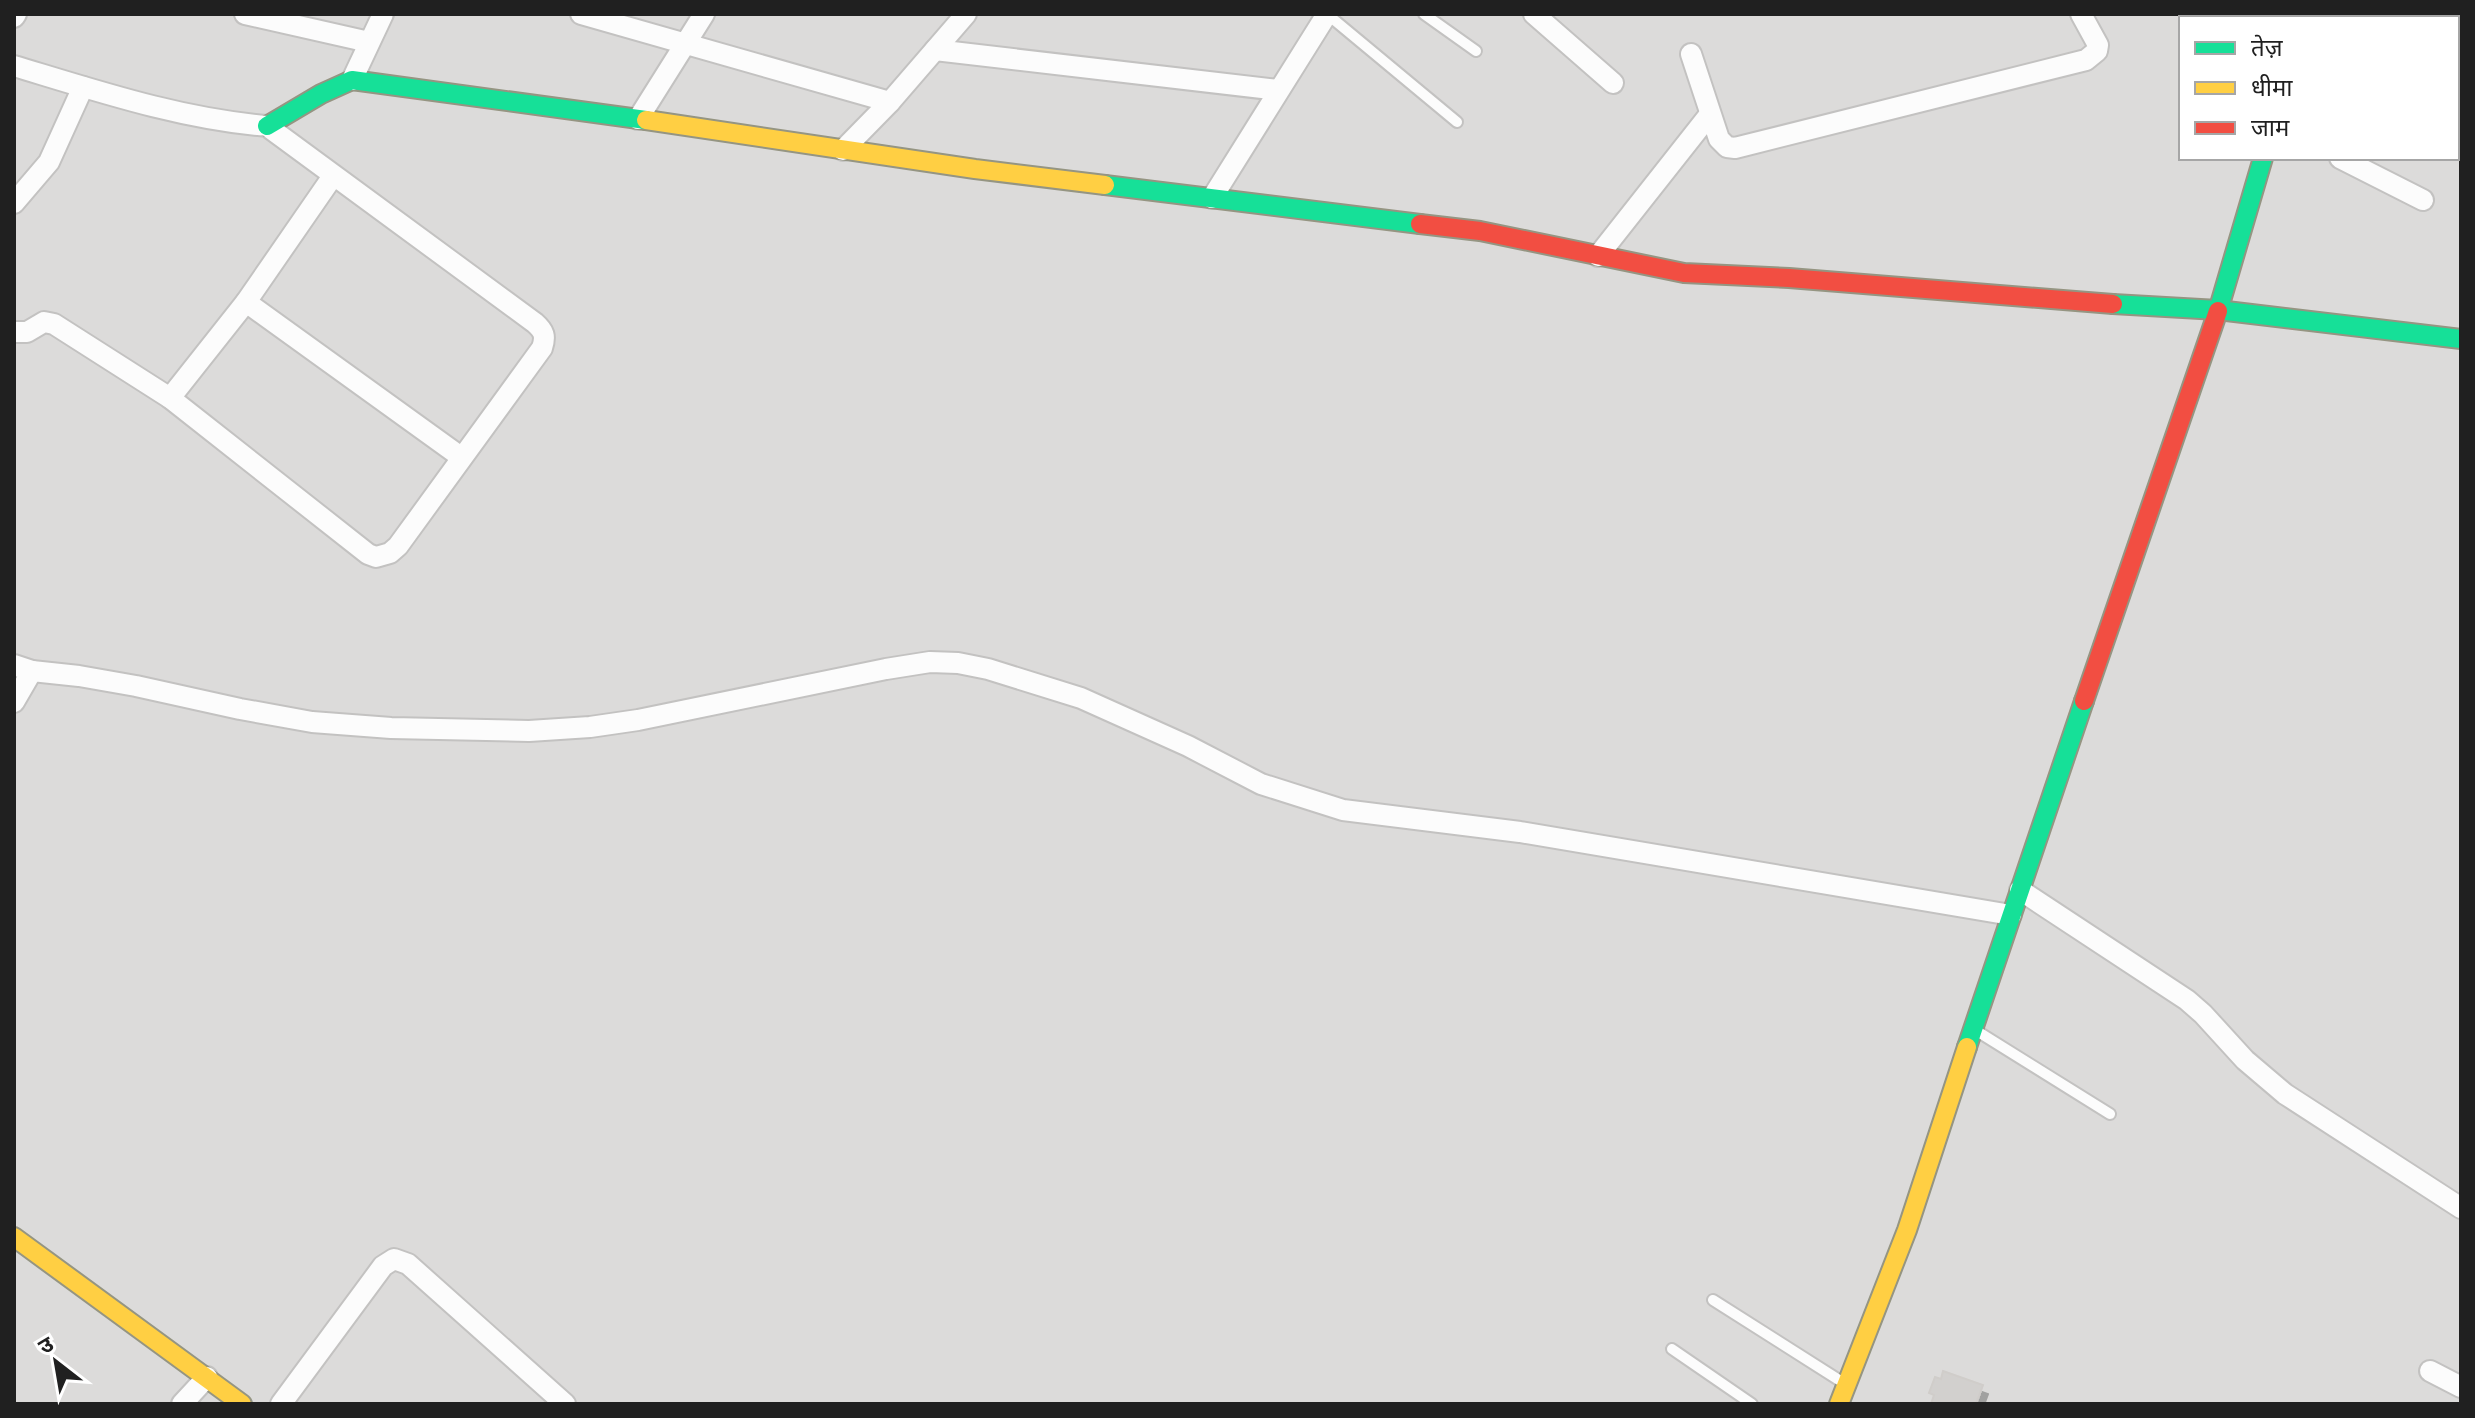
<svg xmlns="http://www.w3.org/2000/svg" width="2475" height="1418" font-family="'Exo 2','Noto Sans Devanagari',sans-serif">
  <defs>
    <filter id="shadow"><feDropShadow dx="5" dy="9" stdDeviation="0" flood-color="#0004"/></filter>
  </defs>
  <rect width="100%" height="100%" fill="#edebe9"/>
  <path fill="#dcdbda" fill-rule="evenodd" d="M14 14H2461V1404H14ZM2181 18H2457V158H2181Z"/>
  <polygon fill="#d2d0ce" stroke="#d0cdca" stroke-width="2" filter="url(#shadow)" points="1943,1371 1983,1385 1976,1404 1931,1404 1934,1395 1929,1393 1935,1377 1941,1379"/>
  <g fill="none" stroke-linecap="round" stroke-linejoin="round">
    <defs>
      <g id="lane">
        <polyline points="1327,14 1457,122"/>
        <polyline points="1424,14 1476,51"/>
        <polyline points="2395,14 2400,18"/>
        <polyline points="1980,1033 2110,1114"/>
        <polyline points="1713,1300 1839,1380"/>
        <polyline points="1672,1349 1752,1404"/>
      </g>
      <g id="street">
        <polyline points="245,14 369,42"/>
        <polyline points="581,14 890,102"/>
        <polyline points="1534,14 1613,83"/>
        <polyline points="2212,14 2216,18"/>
        <polyline points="14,17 16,14"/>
        <polyline points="935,50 1278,90"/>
        <polyline points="1691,54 1719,139 1727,147 1735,148 2086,60 2097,51 2098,45 2081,14"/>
        <path d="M14 66C97 91 181 119 267 126L535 323C544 331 546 336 542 348L398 546 390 553 376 557 368 554 170 398 54 324 44 322 27 332H14"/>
        <polyline points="352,80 383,14"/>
        <polyline points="638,119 704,14"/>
        <polyline points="843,150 890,102 966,14"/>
        <polyline points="2340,158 2423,200"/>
        <polyline points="1212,198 1327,14"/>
        <polyline points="14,203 49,162 83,87"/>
        <polyline points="1598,256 1710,114"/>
        <polyline points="246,302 461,457"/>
        <polyline points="170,398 246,302 333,176"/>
        <polyline points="14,665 32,671 79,676 136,686 240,709 312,722 391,728 529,731 590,727 638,720 886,669 930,662 958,663 988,669 1081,698 1188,746 1261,784 1343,810 1520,832 2011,915"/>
        <polyline points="14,702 32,671"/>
        <polyline points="2020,890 2187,1000 2203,1014 2245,1060 2285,1094 2461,1208"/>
        <polyline points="2430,1371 2461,1387"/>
        <polyline points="182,1404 207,1377"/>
        <polyline points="281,1404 383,1266 394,1259 408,1264 565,1404"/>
      </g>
      <g id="fast">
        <polyline points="267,126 321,94 352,80 646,120"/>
        <polyline points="1105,185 1420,224"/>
        <polyline points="2113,304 2218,310 2461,339"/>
        <polyline points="2218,311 2263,158"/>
        <polyline points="1967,1047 2084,701"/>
      </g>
      <g id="slow">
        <polyline points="2308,18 2309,14"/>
        <polyline points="646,120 975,169 1105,185"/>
        <polyline points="14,1237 242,1404"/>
        <polyline points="1839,1404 1907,1230 1967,1047"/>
      </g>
      <g id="jam">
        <polyline points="1420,224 1480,231 1684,273 1789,278 2113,304"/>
        <polyline points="2084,701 2218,311"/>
      </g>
    </defs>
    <use href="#lane" stroke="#c3c2c1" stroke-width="14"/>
    <use href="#street" stroke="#c3c2c1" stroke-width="24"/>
    <use href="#fast" stroke="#959582" stroke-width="22"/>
    <use href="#slow" stroke="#959582" stroke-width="22"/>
    <use href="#jam" stroke="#959582" stroke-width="22"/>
    <use href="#lane" stroke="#fcfcfc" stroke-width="10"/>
    <use href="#street" stroke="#fcfcfc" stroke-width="20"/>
    <use href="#fast" stroke="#16e098" stroke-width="18"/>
    <use href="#slow" stroke="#ffcf43" stroke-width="18"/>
    <use href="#jam" stroke="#f24e42" stroke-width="18"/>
  </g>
  <rect width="2475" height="1418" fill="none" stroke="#202020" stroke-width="32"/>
  <rect x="2179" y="16" width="280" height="144" fill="#ffffff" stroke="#a6a6a6" stroke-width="2"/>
  <rect x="2195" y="42" width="40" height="12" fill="#16e098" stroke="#a6a6a6" stroke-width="2"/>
  <text x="2251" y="56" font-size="24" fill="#202020">तेज़</text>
  <rect x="2195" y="82" width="40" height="12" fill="#ffcf43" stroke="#a6a6a6" stroke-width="2"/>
  <text x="2251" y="96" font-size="24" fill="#202020">धीमा</text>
  <rect x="2195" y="122" width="40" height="12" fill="#f24e42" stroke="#a6a6a6" stroke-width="2"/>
  <text x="2251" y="136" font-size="24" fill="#202020">जाम</text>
  <g transform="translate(56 1362) rotate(329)" stroke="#ffffff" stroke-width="6" paint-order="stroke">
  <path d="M0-6L14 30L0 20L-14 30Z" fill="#202020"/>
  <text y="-12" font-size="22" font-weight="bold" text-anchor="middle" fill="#202020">उ</text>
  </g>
</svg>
